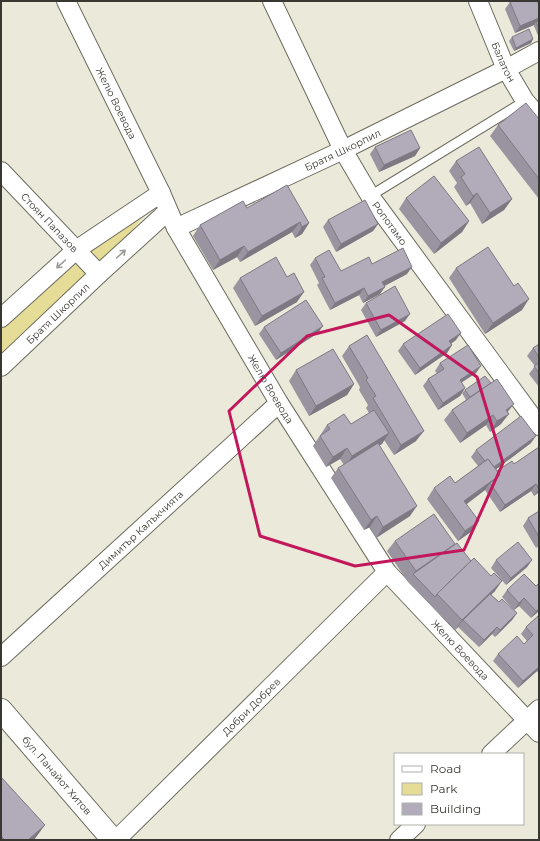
<svg xmlns="http://www.w3.org/2000/svg" width="540" height="841" font-family="Montserrat,sans-serif">
  <rect width="100%" height="100%" fill="#ebeada"/>
  <polygon fill="#e5dd97" points="161,193 99,274 1,367 1,318"/>
  <g fill="none" stroke-linecap="round" stroke-linejoin="round">
    <defs>
      <polyline id="service" points="370,196 525,101"/>
      <g id="minor">
        <path id="s1" d="M66 1 161 193 176 228 279 403 387 572 539 733"/>
        <path id="s2" d="M272 1 343 150 370 196 539 426"/>
        <path id="s3" d="M478 1 506 69 525 101 539 117"/>
        <path id="s4" d="M1 171 99 274"/>
        <path id="s5" d="M176 228 343 150 506 69 539 51"/>
        <polyline points="1,318 76,250 161,193"/>
        <path id="s6" d="M1 367 99 274 168 211"/>
        <path id="s7" d="M1 657 279 403"/>
        <polyline points="491,754 539,709"/>
        <path id="s8" d="M116 840 387 572"/>
        <polyline points="399,840 416,824"/>
      </g>
      <g id="tertiary">
        <path id="s9" d="M1 710 113 840"/>
      </g>
    </defs>
    <use href="#service" stroke="#6d6b5e" stroke-width="11"/>
    <use href="#minor" stroke="#6d6b5e" stroke-width="20"/>
    <use href="#tertiary" stroke="#6d6b5e" stroke-width="24"/>
    <use href="#service" stroke="#fff" stroke-width="9"/>
    <use href="#minor" stroke="#fff" stroke-width="18"/>
    <use href="#tertiary" stroke="#fff" stroke-width="22"/>
  </g>
  <g fill="#9994a0">
    <polygon points="510,2 539,5 539,38 534,26 534,25 515,33 505,9"/>
    <polygon points="512,37 533,39 531,43 514,51 509,41"/>
    <polygon points="539,119 539,199 490,136 498,125"/>
    <polygon points="375,147 420,148 415,156 379,172 370,154"/>
    <polygon points="456,161 512,199 504,210 482,224 470,203 466,206 454,187 457,183 449,171"/>
    <polygon points="406,198 469,221 462,232 434,254 399,209"/>
    <polygon points="247,208 309,223 302,234 295,238 292,232 240,262 237,257 213,270 193,236 200,225"/>
    <polygon points="328,220 378,224 373,231 336,252 323,227"/>
    <polygon points="315,258 341,271 372,264 407,274 384,286 380,294 363,303 359,295 330,310 317,285 319,283 310,265"/>
    <polygon points="456,268 514,286 522,310 485,334 449,278"/>
    <polygon points="240,278 297,302 255,326 233,288"/>
    <polygon points="366,303 405,321 376,337 361,310"/>
    <polygon points="264,327 318,333 276,360 259,334"/>
    <polygon points="456,340 451,344 452,345 447,353 415,375 398,351 403,344"/>
    <polygon points="539,344 539,387 529,374 535,366 527,356 533,348"/>
    <polygon points="349,346 416,441 394,455 384,440 382,444 379,445 410,516 376,538 370,527 364,530 331,478 338,468 344,465 340,459 326,467 313,446 327,425 351,424 369,413 366,408 368,405 359,390 360,387 342,356"/>
    <polygon points="440,363 476,373 461,383 465,388 460,396 438,410 423,386 428,379 437,373 435,371"/>
    <polygon points="296,370 354,384 347,395 309,416 289,381"/>
    <polygon points="465,390 508,412 501,424 490,432 486,425 460,443 444,420 452,410 466,400 462,393"/>
    <polygon points="531,443 496,469 497,471 514,464 539,447 539,492 534,496 531,491 500,512 485,490 467,504 472,531 458,541 427,499 434,488 455,483 478,466 471,457 476,450"/>
    <polygon points="539,511 539,546 536,548 523,526 528,518"/>
    <polygon points="395,541 455,544 453,546 495,591 491,595 499,602 517,613 512,620 495,637 492,634 479,647 458,627 455,630 408,582 387,551"/>
    <polygon points="496,560 532,560 527,567 506,585 491,568"/>
    <polygon points="539,583 539,611 531,618 519,606 514,610 502,597 507,590 536,586"/>
    <polygon points="539,615 539,673 538,673 537,671 518,688 493,661 498,654 524,644 527,641 521,634 526,627"/>
    <polygon points="1,777 34,840 1,840"/>
  </g>
  <g fill="#7d7882">
    <polygon points="539,18 539,23 536,22 534,25 515,33 520,26"/>
    <polygon points="533,39 531,43 514,51 516,48"/>
    <polygon points="420,148 415,156 379,172 384,165"/>
    <polygon points="477,193 470,203 466,206 473,196"/>
    <polygon points="512,199 504,210 482,224 490,213"/>
    <polygon points="469,221 462,232 434,254 441,243"/>
    <polygon points="300,222 292,232 240,262 248,252"/>
    <polygon points="309,223 302,234 295,238 302,227"/>
    <polygon points="378,224 373,231 336,252 341,244"/>
    <polygon points="244,246 237,257 213,270 220,260"/>
    <polygon points="412,267 407,274 377,290 382,282"/>
    <polygon points="385,287 380,294 363,303 368,296"/>
    <polygon points="364,288 359,295 330,310 335,303"/>
    <polygon points="304,292 297,302 255,326 262,316"/>
    <polygon points="529,299 522,310 485,334 493,323"/>
    <polygon points="410,314 405,321 376,337 381,330"/>
    <polygon points="323,326 318,333 276,360 281,353"/>
    <polygon points="461,333 456,340 444,348 449,341"/>
    <polygon points="452,345 447,353 415,375 420,368"/>
    <polygon points="481,366 476,373 454,387 460,380"/>
    <polygon points="354,384 347,395 309,416 316,406"/>
    <polygon points="465,388 460,396 438,410 443,403"/>
    <polygon points="514,404 506,414 506,410"/>
    <polygon points="509,414 501,424 490,432 497,421"/>
    <polygon points="493,415 486,425 460,443 467,433"/>
    <polygon points="424,431 416,441 394,455 401,445"/>
    <polygon points="389,433 382,444 345,467 352,456"/>
    <polygon points="536,436 531,443 486,477 491,469"/>
    <polygon points="347,448 340,459 326,467 333,457"/>
    <polygon points="500,475 492,485 490,483 485,490 457,511 464,501"/>
    <polygon points="536,484 531,491 500,512 505,505"/>
    <polygon points="539,489 539,492 534,496"/>
    <polygon points="417,506 410,516 376,538 383,527"/>
    <polygon points="377,516 370,527 364,530 371,520"/>
    <polygon points="479,521 472,531 458,541 465,531"/>
    <polygon points="455,544 448,554 413,574 416,571"/>
    <polygon points="532,560 527,567 506,585 511,578"/>
    <polygon points="502,581 495,591 464,621 463,620 458,627 455,630 462,620"/>
    <polygon points="524,598 519,606 514,610 519,603"/>
    <polygon points="539,609 539,611 531,618 536,611"/>
    <polygon points="517,613 512,620 495,637 500,630"/>
    <polygon points="497,627 492,634 479,647 484,640"/>
    <polygon points="539,667 539,668 537,671 518,688 523,681"/>
    <polygon points="45,825 34,840 28,840"/>
  </g>
  <g fill="#b2acba" stroke="#7d7882">
    <polygon points="513,1 537,1 539,5 539,18 520,26 510,2"/>
    <polygon points="539,21 539,28 536,22"/>
    <polygon points="529,29 533,39 516,48 512,37"/>
    <polygon points="526,103 539,119 539,179 498,125"/>
    <polygon points="411,130 420,148 384,165 375,147"/>
    <polygon points="479,147 512,199 490,213 477,193 473,196 461,177 465,174 456,161"/>
    <polygon points="434,176 469,221 441,243 406,198"/>
    <polygon points="287,185 309,223 302,227 300,222 248,252 244,246 220,260 200,225 243,201 247,208"/>
    <polygon points="365,200 378,224 341,244 328,220"/>
    <polygon points="488,247 514,286 518,283 529,299 493,323 456,268"/>
    <polygon points="403,248 412,267 382,282 385,287 368,296 364,288 335,303 322,278 325,277 315,258 329,250 341,271 369,257 372,264"/>
    <polygon points="276,257 287,277 294,273 304,292 262,316 240,278"/>
    <polygon points="395,286 410,314 381,330 366,303"/>
    <polygon points="306,300 323,326 281,353 264,327"/>
    <polygon points="448,314 461,333 449,341 452,345 420,368 403,344"/>
    <polygon points="367,335 424,431 401,445 373,398 376,396 366,380 368,378 349,346"/>
    <polygon points="539,344 539,357 533,348"/>
    <polygon points="468,345 481,366 460,380 465,388 443,403 428,379 444,369 440,363"/>
    <polygon points="333,349 354,384 316,406 296,370"/>
    <polygon points="539,363 539,373 534,366"/>
    <polygon points="485,376 491,383 470,397 465,390"/>
    <polygon points="497,379 514,404 506,410 509,414 497,421 493,415 467,433 452,410"/>
    <polygon points="374,410 389,433 352,456 347,448 333,457 320,436 330,429 327,425 344,414 351,424"/>
    <polygon points="521,416 536,436 494,467 488,459 485,461 476,450"/>
    <polygon points="378,443 417,506 383,527 377,516 371,520 338,468"/>
    <polygon points="539,447 539,489 536,484 505,505 490,483 497,478 500,475 497,471 512,461 514,464"/>
    <polygon points="488,459 500,475 464,501 479,521 465,531 434,488 450,476 455,483"/>
    <polygon points="539,511 539,537 528,518"/>
    <polygon points="434,514 455,544 416,571 395,541"/>
    <polygon points="518,542 532,560 511,578 496,560"/>
    <polygon points="457,543 471,561 437,594 435,597 413,574"/>
    <polygon points="474,558 491,576 494,573 502,581 462,620 437,594"/>
    <polygon points="524,574 536,586 539,583 539,609 536,611 524,598 519,603 507,590"/>
    <polygon points="490,594 499,602 502,599 517,613 500,630 497,627 484,640 463,620"/>
    <polygon points="539,615 539,667 523,681 498,654 517,636 524,644 533,635 526,627"/>
    <polygon points="1,777 45,825 28,840 5,840 1,836"/>
  </g>
  <defs><path id="oneway-shaft" d="M-6 0H5M1.5-3L5.5 0L1.5 3" fill="none" stroke-width="1.6" stroke-linecap="round" stroke-linejoin="round"/></defs>
  <g stroke="#9c9b98">
    <use href="#oneway-shaft" transform="translate(121 254) rotate(-42)"/>
    <use href="#oneway-shaft" transform="translate(61 264) rotate(138)"/>
  </g>
  <path fill="none" stroke="#c2185b" stroke-width="3" stroke-linejoin="round" d="M389 315 477 377 503 463 464 550 355 566 260 536 229 411 307 336Z"/>
  <g text-anchor="middle" stroke-width="4" stroke-linejoin="round" paint-order="stroke">
    <g font-size="10" fill="#383731" stroke="#fff">
      <text dy="4" stroke="none"><textPath href="#s3" startOffset="66">Балатон</textPath></text>
      <text dy="4" stroke="none"><textPath href="#s1" startOffset="114">Желю Воевода</textPath></text>
      <text dy="4" stroke="none"><textPath href="#s5" startOffset="184">Братя Шкорпил</textPath></text>
      <text dy="4" stroke="none"><textPath href="#s4" startOffset="71">Стоян Папазов</textPath></text>
      <text dy="4" stroke="none"><textPath href="#s2" startOffset="252">Ропотамо</textPath></text>
      <text dy="4" stroke="none"><textPath href="#s6" startOffset="78">Братя Шкорпил</textPath></text>
      <text dy="4" stroke="none"><textPath href="#s1" startOffset="439">Желю Воевода</textPath></text>
      <text dy="4" stroke="none"><textPath href="#s7" startOffset="189">Димитър Калъкчията</textPath></text>
      <text dy="4" stroke="none"><textPath href="#s1" startOffset="763">Желю Воевода</textPath></text>
      <text dy="4" stroke="none"><textPath href="#s8" startOffset="190">Добри Добрев</textPath></text>
      <text dy="4" stroke="none"><textPath href="#s9" startOffset="86">бул. Панайот Хитов</textPath></text>
    </g>
  </g>
  <rect width="540" height="841" fill="none" stroke="#383731" stroke-width="4"/>
  <rect x="394" y="753" width="130" height="72" fill="#ffffff" stroke="#afafad"/>
  <rect x="402" y="766" width="20" height="6" fill="#ffffff" stroke="#afafad"/>
  <text x="430" y="773" font-size="12" fill="#383731">Road</text>
  <rect x="402" y="783" width="20" height="12" fill="#e5dd97" stroke="#afafad"/>
  <text x="430" y="793" font-size="12" fill="#383731">Park</text>
  <rect x="402" y="803" width="20" height="12" fill="#b2acba" stroke="#afafad"/>
  <text x="430" y="813" font-size="12" fill="#383731">Building</text>
</svg>
